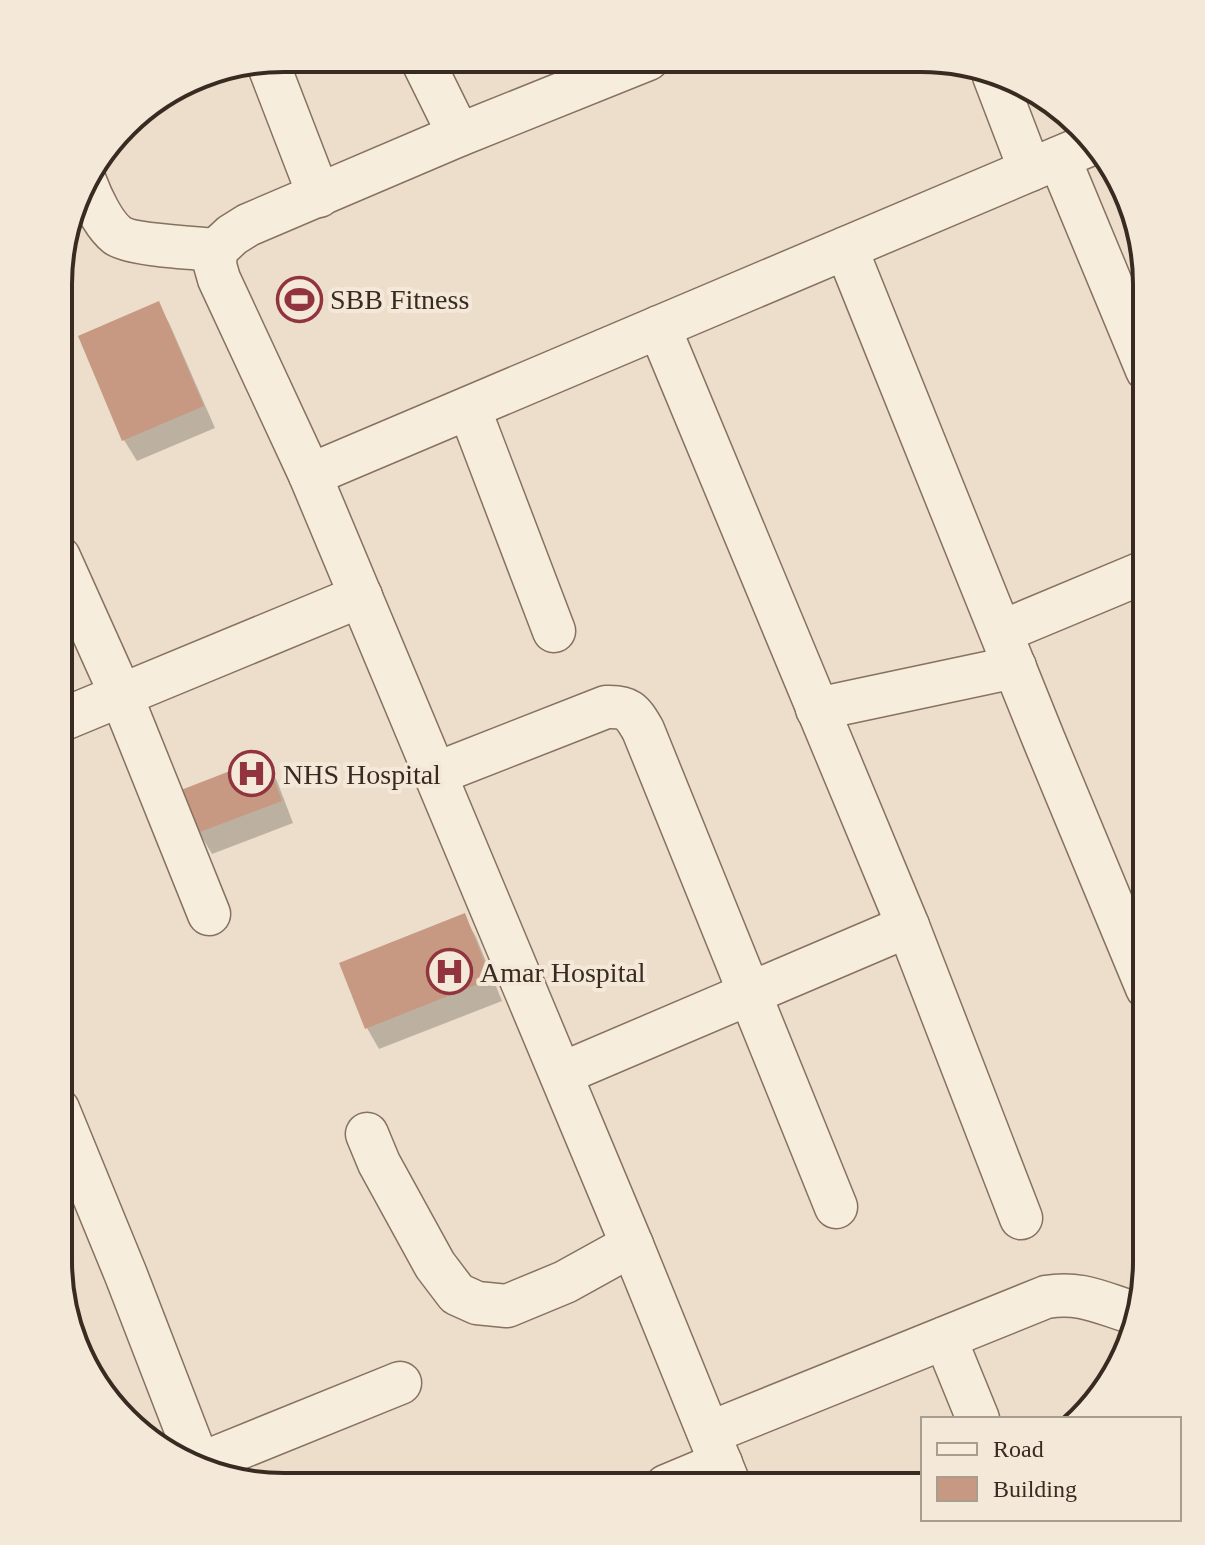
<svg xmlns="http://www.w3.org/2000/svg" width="1205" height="1545" font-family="'Times New Roman',serif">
  <rect width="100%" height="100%" fill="#ecdeca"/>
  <g fill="#0003">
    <polygon points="158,303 170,325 215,428 137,461 124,440"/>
    <polygon points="265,759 277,781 293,823 212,854 199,832"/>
    <polygon points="464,916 476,937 502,1001 379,1049 367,1028"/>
  </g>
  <g fill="#c79983">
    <polygon points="159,301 204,406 122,441 78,336"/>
    <polygon points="266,757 282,801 197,833 181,790"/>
    <polygon points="465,913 491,979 365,1029 339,963"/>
  </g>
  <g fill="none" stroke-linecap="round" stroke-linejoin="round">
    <defs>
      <g id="minor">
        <polyline points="421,58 459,135"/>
        <polyline points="648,59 459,135 248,225 232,235 216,250 215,265 219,279 310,475 632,1245 730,1486"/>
        <polyline points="267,61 319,196"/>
        <polyline points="994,76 1030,170"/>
        <polyline points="1059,158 1147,370"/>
        <path d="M85 181C91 197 103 224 117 235 130 245 196 248 216 250"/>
        <polyline points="846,248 1044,740 1147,988"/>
        <polyline points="659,327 908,926 1021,1218"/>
        <polyline points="469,408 554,631"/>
        <polyline points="310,475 1089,145"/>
        <polyline points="59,557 121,695 209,914"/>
        <polyline points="1001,632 1147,571"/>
        <polyline points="817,709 1015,667"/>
        <polyline points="59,721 361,596"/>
        <path d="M435 774 606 707C628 706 632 711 643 730L836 1207"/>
        <polyline points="561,1074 908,926"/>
        <polyline points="58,1109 126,1275 199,1464"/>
        <polyline points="367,1134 379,1163 435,1265 457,1294 477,1303 507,1306 565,1282 632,1245"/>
        <polyline points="945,1338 978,1419"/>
        <path d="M709 1433 1046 1297C1081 1291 1101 1303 1134 1313"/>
        <polyline points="200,1464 400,1383"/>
        <polyline points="666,1486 721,1463"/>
      </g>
    </defs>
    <use href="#minor" stroke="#87715f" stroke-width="45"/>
    <use href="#minor" stroke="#f7eddd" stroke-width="42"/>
  </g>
  <defs>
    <symbol id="stadium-ring" viewBox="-11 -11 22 22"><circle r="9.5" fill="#f4e9d9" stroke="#91343d" stroke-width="1.5"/><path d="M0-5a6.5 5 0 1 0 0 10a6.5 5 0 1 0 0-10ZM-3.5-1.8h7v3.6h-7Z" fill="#91343d"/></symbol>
    <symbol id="hospital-ring" viewBox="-11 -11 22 22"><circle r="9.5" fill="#f4e9d9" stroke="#91343d" stroke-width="1.5"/><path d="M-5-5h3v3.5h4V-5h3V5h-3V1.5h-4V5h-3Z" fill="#91343d"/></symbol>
  </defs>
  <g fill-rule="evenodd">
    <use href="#stadium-ring" x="274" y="274" width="51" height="51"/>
    <use href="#hospital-ring" x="226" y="748" width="51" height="51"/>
    <use href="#hospital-ring" x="424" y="946" width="51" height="51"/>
  </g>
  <g text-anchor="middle" stroke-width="8" stroke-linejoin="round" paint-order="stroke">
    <g font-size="28" fill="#392b22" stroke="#f4e9d9" text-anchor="start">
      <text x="330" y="309">SBB Fitness</text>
      <text x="283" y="784">NHS Hospital</text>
      <text x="480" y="982">Amar Hospital</text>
    </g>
  </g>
  <path d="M0 0H1205V1545H0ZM284 72H921A212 212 0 0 1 1133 284V1261A212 212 0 0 1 921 1473H284A212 212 0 0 1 72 1261V284A212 212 0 0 1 284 72Z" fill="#f4e9d9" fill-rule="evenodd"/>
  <path fill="none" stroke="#392b22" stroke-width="4" d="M284 72H921A212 212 0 0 1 1133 284V1261A212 212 0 0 1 921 1473H284A212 212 0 0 1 72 1261V284A212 212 0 0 1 284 72Z"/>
  <rect x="921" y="1417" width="260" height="104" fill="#f4e9d9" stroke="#a99d90" stroke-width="2"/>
  <rect x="937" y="1443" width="40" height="12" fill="#f7eddd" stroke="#a99d90" stroke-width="2"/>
  <text x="993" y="1457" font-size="24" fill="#392b22">Road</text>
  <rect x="937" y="1477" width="40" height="24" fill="#c79983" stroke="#a99d90" stroke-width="2"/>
  <text x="993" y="1497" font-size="24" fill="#392b22">Building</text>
</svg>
